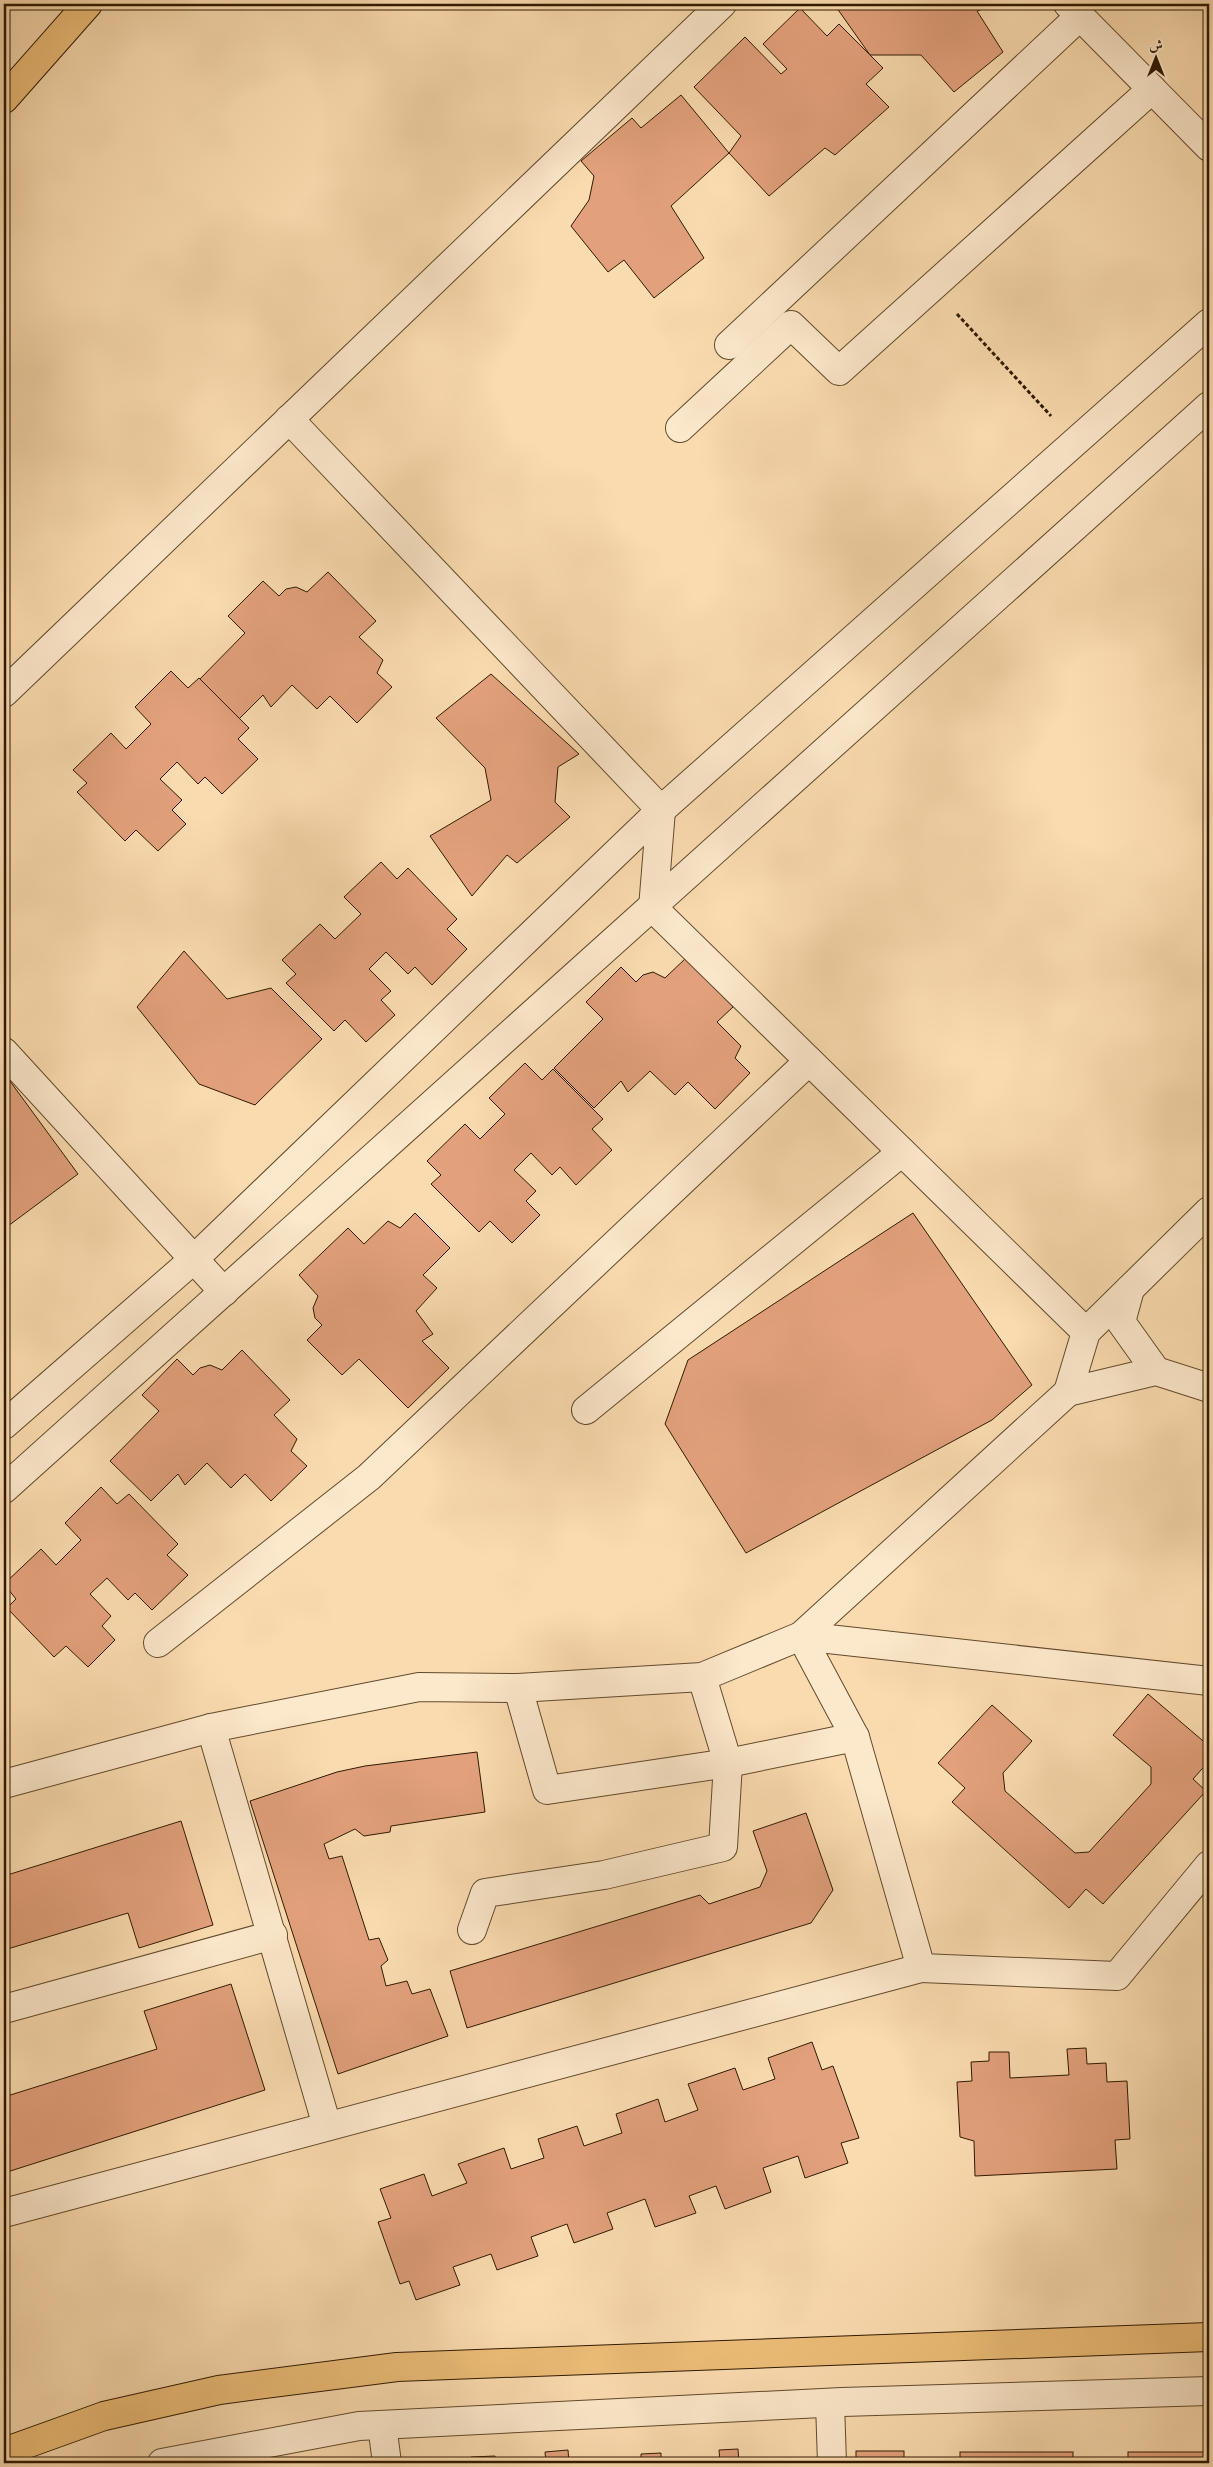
<svg xmlns="http://www.w3.org/2000/svg" width="1213" height="2467" font-family="Vollkorn,Amiri,serif">
  <rect width="100%" height="100%" fill="#fadbaf"/>
  <filter id="stains"><feTurbulence type="fractalNoise" baseFrequency=".004" numOctaves="4"/><feColorMatrix values="0 0 0 0 .2 0 0 0 0 .09 0 0 0 0 .02 0 0 0 .5 -.17"/></filter>
  <radialGradient id="worn" r=".72"><stop offset=".6" stop-color="#630" stop-opacity="0"/><stop offset="1" stop-color="#630" stop-opacity=".3"/></radialGradient>
  <g fill="#e2a17c" stroke="#301a00">
    <polygon points="834,4 996,4 977,11 1003,52 954,92 921,55 870,55"/>
    <polygon points="1188,4 1209,4 1194,10"/>
    <polygon points="800,8 827,36 839,24 883,68 866,84 889,107 835,155 825,148 769,196 729,153 741,136 694,87 745,37 781,74 787,69 763,44"/>
    <polygon points="681,95 729,153 671,206 704,258 654,298 624,260 608,272 571,226 589,200 594,176 581,161 632,118 641,128"/>
    <polygon points="328,572 376,621 359,637 383,660 377,673 392,687 357,723 330,696 317,709 292,685 271,707 263,695 236,722 196,683 245,633 228,616 263,581 279,596 286,589 296,587 307,592"/>
    <polygon points="171,671 188,688 199,678 249,728 238,739 258,759 222,794 205,777 198,784 177,762 160,779 182,800 172,810 186,824 158,851 136,830 125,841 77,792 87,783 73,770 111,733 126,749 151,724 135,707"/>
    <polygon points="491,674 579,754 558,767 555,802 570,817 517,863 507,855 472,896 430,836 491,800 485,768 436,718"/>
    <polygon points="381,862 397,879 408,868 457,919 447,929 467,949 432,985 415,967 408,974 386,952 369,969 391,991 381,1000 395,1015 366,1042 345,1020 334,1031 286,983 296,974 282,960 320,924 335,939 361,914 344,897"/>
    <polygon points="184,951 227,999 271,988 322,1039 255,1105 199,1084 137,1007"/>
    <polygon points="686,958 733,1007 717,1022 741,1046 735,1058 750,1073 715,1109 688,1082 675,1095 650,1071 628,1092 621,1081 594,1108 554,1068 603,1019 586,1002 621,967 636,982 643,975 653,972 665,978"/>
    <polygon points="525,1063 542,1080 553,1069 603,1119 592,1129 612,1150 576,1185 560,1167 552,1175 531,1153 514,1170 536,1191 526,1201 540,1215 512,1243 490,1221 479,1232 431,1184 441,1175 427,1161 465,1124 480,1139 505,1114 489,1098"/>
    <polygon points="4,1073 78,1174 4,1229"/>
    <polygon points="415,1213 450,1248 423,1275 437,1288 416,1311 433,1334 422,1341 449,1368 408,1408 359,1359 342,1375 307,1340 322,1325 315,1318 313,1308 318,1296 299,1275 348,1228 364,1244 388,1221 400,1228"/>
    <polygon points="913,1213 1032,1385 992,1420 746,1553 665,1424 688,1360"/>
    <polygon points="242,1350 290,1400 274,1415 297,1439 291,1451 307,1466 271,1501 245,1474 231,1488 207,1463 185,1485 178,1474 151,1501 110,1461 159,1411 142,1395 177,1359 193,1375 200,1368 210,1365 222,1370"/>
    <polygon points="101,1487 117,1504 129,1494 178,1544 167,1555 188,1575 152,1610 135,1593 128,1600 107,1578 90,1594 111,1616 102,1626 115,1640 88,1667 66,1646 54,1657 7,1608 16,1599 4,1584 41,1549 56,1565 81,1540 65,1523"/>
    <polygon points="1148,1694 1209,1746 1209,1761 1193,1779 1206,1791 1103,1904 1086,1889 1069,1908 952,1802 965,1788 938,1763 992,1705 1032,1741 1003,1773 1005,1791 1075,1853 1089,1852 1151,1784 1151,1767 1113,1735"/>
    <polygon points="477,1752 485,1812 391,1826 390,1832 364,1836 355,1829 324,1844 329,1859 342,1856 369,1940 379,1938 388,1960 381,1966 386,1986 407,1981 412,1994 430,1989 448,2036 338,2074 250,1801 337,1772 365,1766"/>
    <polygon points="806,1813 833,1890 811,1923 467,2028 450,1971 700,1895 709,1904 760,1887 767,1871 753,1831"/>
    <polygon points="181,1821 213,1925 139,1948 128,1913 4,1950 4,1876"/>
    <polygon points="231,1984 265,2090 4,2173 4,2097 157,2049 144,2011"/>
    <polygon points="812,2042 822,2070 833,2066 859,2138 841,2143 848,2163 805,2178 798,2156 763,2168 771,2192 725,2209 716,2186 689,2196 696,2213 655,2227 645,2199 607,2213 613,2229 574,2243 567,2224 531,2237 538,2256 497,2270 491,2254 453,2267 460,2285 416,2300 409,2281 400,2284 378,2222 391,2218 380,2189 424,2174 432,2196 467,2183 458,2164 504,2148 511,2169 544,2158 538,2139 577,2126 584,2146 622,2133 616,2114 658,2099 665,2122 698,2110 688,2084 735,2068 743,2090 775,2079 768,2058"/>
    <polygon points="1086,2048 1087,2064 1106,2063 1107,2082 1127,2081 1130,2139 1115,2140 1117,2169 975,2176 974,2141 960,2137 957,2082 972,2081 971,2062 989,2061 989,2052 1009,2052 1010,2078 1069,2075 1067,2049"/>
    <polygon points="738,2449 739,2463 720,2463 719,2450"/>
    <polygon points="568,2450 569,2463 546,2463 545,2452"/>
    <rect x="856" y="2451" width="48" height="12"/>
    <rect x="960" y="2452" width="113" height="11"/>
    <rect x="1128" y="2452" width="81" height="11"/>
    <polygon points="661,2453 661,2463 623,2463 641,2462 641,2454"/>
    <polygon points="495,2456 496,2463 471,2463 471,2457"/>
  </g>
  <g fill="none" stroke-linecap="round" stroke-linejoin="round">
    <defs>
      <g id="street">
        <polyline points="1068,4 1209,147"/>
        <polyline points="729,345 1080,16"/>
        <polyline points="289,419 661,810 653,908 1086,1332"/>
        <polyline points="680,428 791,325 839,371 1152,89"/>
        <polyline points="4,693 722,4"/>
        <polyline points="4,1052 224,1292"/>
        <polyline points="1209,1211 1086,1332 1068,1392 1156,1371 1209,1388"/>
        <polyline points="1130,1289 1121,1322 1156,1371"/>
        <polyline points="586,1410 902,1152"/>
        <polyline points="4,1425 194,1259 661,810 1209,323"/>
        <polyline points="4,1489 1209,406"/>
        <polyline points="158,1643 369,1477 809,1061"/>
        <polyline points="518,1688 547,1790 728,1763 855,1737"/>
        <polyline points="211,1728 327,2126"/>
        <polyline points="4,1784 211,1728 419,1687 518,1688 702,1677 801,1636 1209,1681"/>
        <polyline points="472,1930 485,1893 604,1875 723,1847 728,1763 702,1677"/>
        <polyline points="921,1968 1117,1976 1209,1865"/>
        <polyline points="4,2009 273,1935"/>
        <polyline points="4,2213 921,1968 855,1737 801,1636 1068,1392"/>
        <polyline points="830,2403 832,2463"/>
        <polyline points="382,2425 387,2463"/>
        <polyline points="162,2463 359,2426 842,2402 1209,2391"/>
      </g>
      <g id="primary">
        <polyline points="4,99 88,4"/>
        <polyline points="4,2452 104,2416 219,2390 397,2367 1209,2337"/>
      </g>
    </defs>
    <use href="#street" stroke="#624a2c" stroke-width="30"/>
    <use href="#primary" stroke="#301a00" stroke-width="30"/>
    <polyline stroke="#301a00" stroke-width="3" stroke-dasharray="4 2.5" stroke-linecap="butt" points="957,314 1051,416"/>
    <use href="#street" stroke="#fce8cb" stroke-width="28"/>
    <use href="#primary" stroke="#edbe78" stroke-width="28"/>
  </g>
  <rect width="1213" height="2467" fill="none" stroke="#fadbaf" stroke-width="20"/>
  <rect x="5" y="5" width="1203" height="2457" fill="none" stroke="#301a00" stroke-width="2.5"/>
  <rect x="10" y="10" width="1193" height="2447" fill="none" stroke="#301a00"/>
  <g transform="translate(1156 58)" stroke="#fce8cb" stroke-width="4" paint-order="stroke">
  <path d="M0-4L9 19L0 12L-9 19Z" fill="#301a00"/>
  <text y="-8" font-size="14" font-weight="bold" text-anchor="middle" fill="#301a00">ش</text>
  </g>
  <rect width="100%" height="100%" filter="url(#stains)"/>
  <rect width="100%" height="100%" fill="url(#worn)"/>
</svg>
